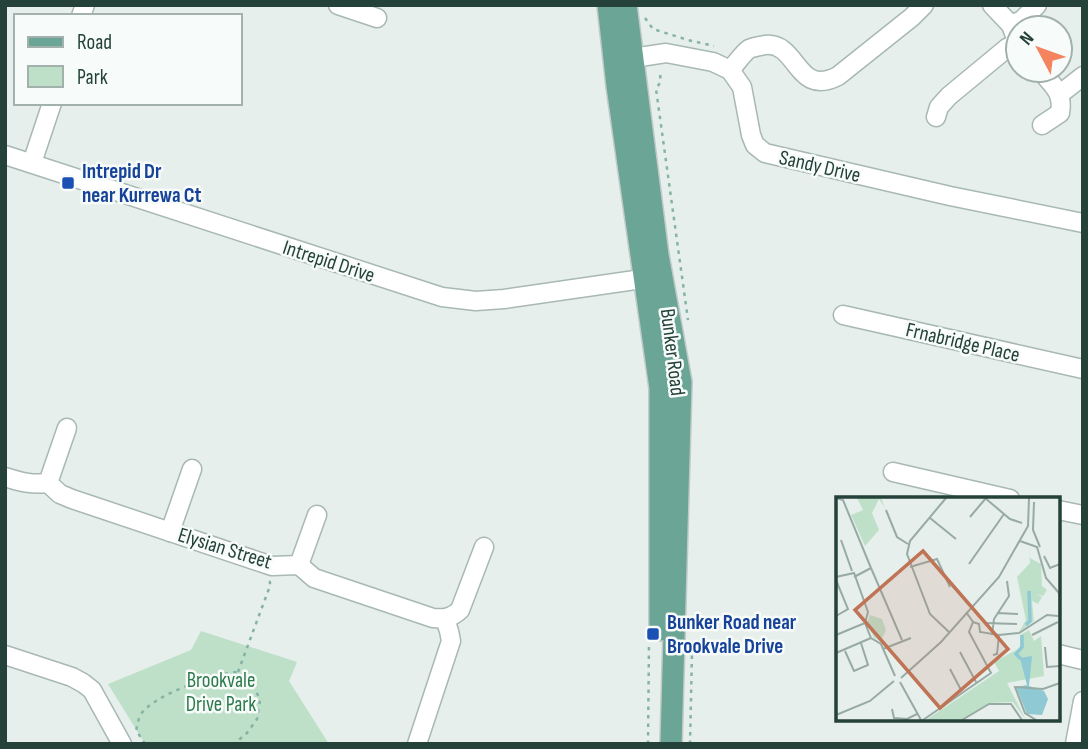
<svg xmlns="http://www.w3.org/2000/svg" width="1088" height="749" font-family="'Sofia Sans Condensed',sans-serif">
  <rect width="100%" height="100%" fill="#e6efeb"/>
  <polygon fill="#bfe0c8" points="201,631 297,662 289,681 329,744 145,744 108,684 191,650"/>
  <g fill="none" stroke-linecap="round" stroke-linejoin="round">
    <defs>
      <g id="minor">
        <polyline points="338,5 377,18"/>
        <polyline points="992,5 1011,25 1018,44"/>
        <polyline points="81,16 85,5"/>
        <polyline points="1011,25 1022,20 1037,5"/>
        <polyline points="620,60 666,53 713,62 730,70 742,87 751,135 755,145 765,153 950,196 1083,223"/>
        <path d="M730 70C736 64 742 54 749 49 753 47 760 46 765 45 798 41 796 98 838 76L912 17 924 5"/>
        <path d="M1040 70C1052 85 1064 92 1060 113L1042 125"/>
        <polyline points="1060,94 1083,76"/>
        <polyline points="936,117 939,107 949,96 1007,48 1017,43"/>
        <polyline points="5,155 442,297 476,301 504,299 656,277"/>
        <polyline points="32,163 52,103"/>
        <polyline points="843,315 1083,369"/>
        <polyline points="893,472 1010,499"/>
        <path d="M5 477C20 482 32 485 48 483L60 494 72 499 272 566 299 565 314 578 433 618C445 619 451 618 460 610L484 547"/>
        <polyline points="48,483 67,428"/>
        <polyline points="1058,510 1083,515"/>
        <polyline points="170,532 192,469"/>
        <polyline points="299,565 317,515"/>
        <polyline points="1058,654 1083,660"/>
        <polyline points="5,655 72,677 83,683 92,690 122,744"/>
        <polyline points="417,744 451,641 449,631 445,619"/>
        <polyline points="1075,744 1083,701"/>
      </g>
      <g id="major">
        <polyline points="608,5 617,86 660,388 660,630"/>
        <polyline points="626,5 658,255 681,382 671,744"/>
      </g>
    </defs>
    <use href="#minor" stroke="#a8b8b2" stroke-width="21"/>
    <use href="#major" stroke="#c2cac8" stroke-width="24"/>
    <g stroke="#86b3a5" stroke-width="2.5" stroke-dasharray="3.5 5" stroke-linecap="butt">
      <polyline points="645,18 653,29 688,40 714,46"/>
      <polyline points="660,75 661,81 656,89 688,320"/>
      <polyline points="238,672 270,586 270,582 268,581"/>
      <path d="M145 744 136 730C138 725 138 718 141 714 154 695 215 673 238 672L252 682 260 700 257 719 247 733 234 744"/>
      <polyline points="648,744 649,642"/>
      <polyline points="690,744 692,652"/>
    </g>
    <use href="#minor" stroke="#fff" stroke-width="18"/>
    <use href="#major" stroke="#6aa596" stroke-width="21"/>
  </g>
  <g fill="#1a4fb4" stroke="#f7fbf9" stroke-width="2.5">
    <rect x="61" y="176" width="14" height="14" rx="3.5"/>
    <rect x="646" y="627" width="14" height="14" rx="3.5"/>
  </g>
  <g text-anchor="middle" stroke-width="5" stroke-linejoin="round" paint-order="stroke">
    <g font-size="21" fill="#24423a" stroke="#f7fbf9">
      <text transform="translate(820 166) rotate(13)" y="7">Sandy Drive</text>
      <text transform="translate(329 261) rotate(18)" y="7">Intrepid Drive</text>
      <text transform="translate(963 342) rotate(13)" y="7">Frnabridge Place</text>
      <text transform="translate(673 352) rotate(83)" y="7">Bunker Road</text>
      <text transform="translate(225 548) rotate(17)" y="7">Elysian Street</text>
    </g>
    <g font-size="21" font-weight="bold" fill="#164399" stroke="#f7fbf9" text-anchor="start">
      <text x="82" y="178">Intrepid Dr<tspan x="82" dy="24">near Kurrewa Ct</tspan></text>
      <text x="667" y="629">Bunker Road near<tspan x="667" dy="24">Brookvale Drive</tspan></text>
    </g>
    <g font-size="21" fill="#2d7a4b" stroke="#f7fbf9">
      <text x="221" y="687">Brookvale<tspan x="221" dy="24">Drive Park</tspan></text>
    </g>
  </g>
  <g transform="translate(836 497)">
    <rect width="224" height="224" fill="#e6efeb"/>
    <path d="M21 1H45L49 11 43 2 36 16 43 33 29 49 15 18 27 13ZM193 48 194 61 205 67 206 89 211 93 207 99 201 97 206 100 202 107 196 104 198 124 183 135 190 123 181 80 194 66ZM34 118 46 122 50 133 45 144 38 141 31 126ZM193 133 198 144 205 139 208 179 171 186 190 223 177 205 153 206 125 223H90L163 174 158 165 184 151V138Z" fill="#bfe0c8"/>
    <path d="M196 159 193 189 208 194 212 202 206 218 191 217 180 190 191 188 184 161Z" fill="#8ec9d4"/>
    <path fill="none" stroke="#8ec9d4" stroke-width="3.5" d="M190 128 194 124 193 94M185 162 180 157 186 150V138"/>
    <path fill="none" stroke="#98aaa4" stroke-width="2" d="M0 1 7 3 35 71M110 1 74 44 71 57 94 117 114 136M149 1 174 22 186 26M224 1V34M198 5 197 33 204 50M50 13 61 40 72 47M134 20 150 1M94 21 120 42M5 43 16 74M184 44 201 50 210 81 223 96 224 129M208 59 214 71 224 67M133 67 168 17M74 70 101 62 114 90M0 80 18 76 32 115 29 126 35 141 45 147 59 179M18 80 35 71 66 143M0 83 12 112 0 119M161 116 182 117M137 125 143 127 144 135 163 138 183 136 211 118 222 119M148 126 181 127M0 138 29 126M156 138 158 122 173 99 171 84M196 138 222 125M209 150 211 170 224 169M47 152 75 141M9 154 18 174 32 168 25 146M124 155 140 185M0 156 35 141M157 158 161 157 163 138M114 172 125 193M65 181 105 145 163 80 192 29 193 1M64 185 85 223M56 212 58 221 71 222 81 217M0 218 34 204 58 184M87 223 155 176 133 135 137 125 130 115M126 223 153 207H175L186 223M200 223 189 216 179 190 207 192 224 186"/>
    <path fill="#c07456" fill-opacity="0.15" stroke="#c07456" stroke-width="3.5" d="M87 54 172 152 104 211 19 113Z"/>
    <rect width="224" height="224" fill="none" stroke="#24423a" stroke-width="3.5"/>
  </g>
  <rect width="1088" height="749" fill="none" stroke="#24423a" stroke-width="14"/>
  <rect x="14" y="14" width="228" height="91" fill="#f7fbf9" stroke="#a3b1ad" stroke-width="2"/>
  <rect x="28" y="37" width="35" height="10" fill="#6aa596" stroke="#a3b1ad" stroke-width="2"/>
  <text x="77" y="49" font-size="21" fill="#24423a">Road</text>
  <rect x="28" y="66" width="35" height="21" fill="#bfe0c8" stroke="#a3b1ad" stroke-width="2"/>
  <text x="77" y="84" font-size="21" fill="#24423a">Park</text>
  <g transform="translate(1039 49) rotate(311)"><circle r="33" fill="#f7fbf9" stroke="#a3b1ad" stroke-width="2"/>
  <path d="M0-5L12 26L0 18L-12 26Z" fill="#f4845f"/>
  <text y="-10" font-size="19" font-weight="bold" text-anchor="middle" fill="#24423a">N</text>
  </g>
</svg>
